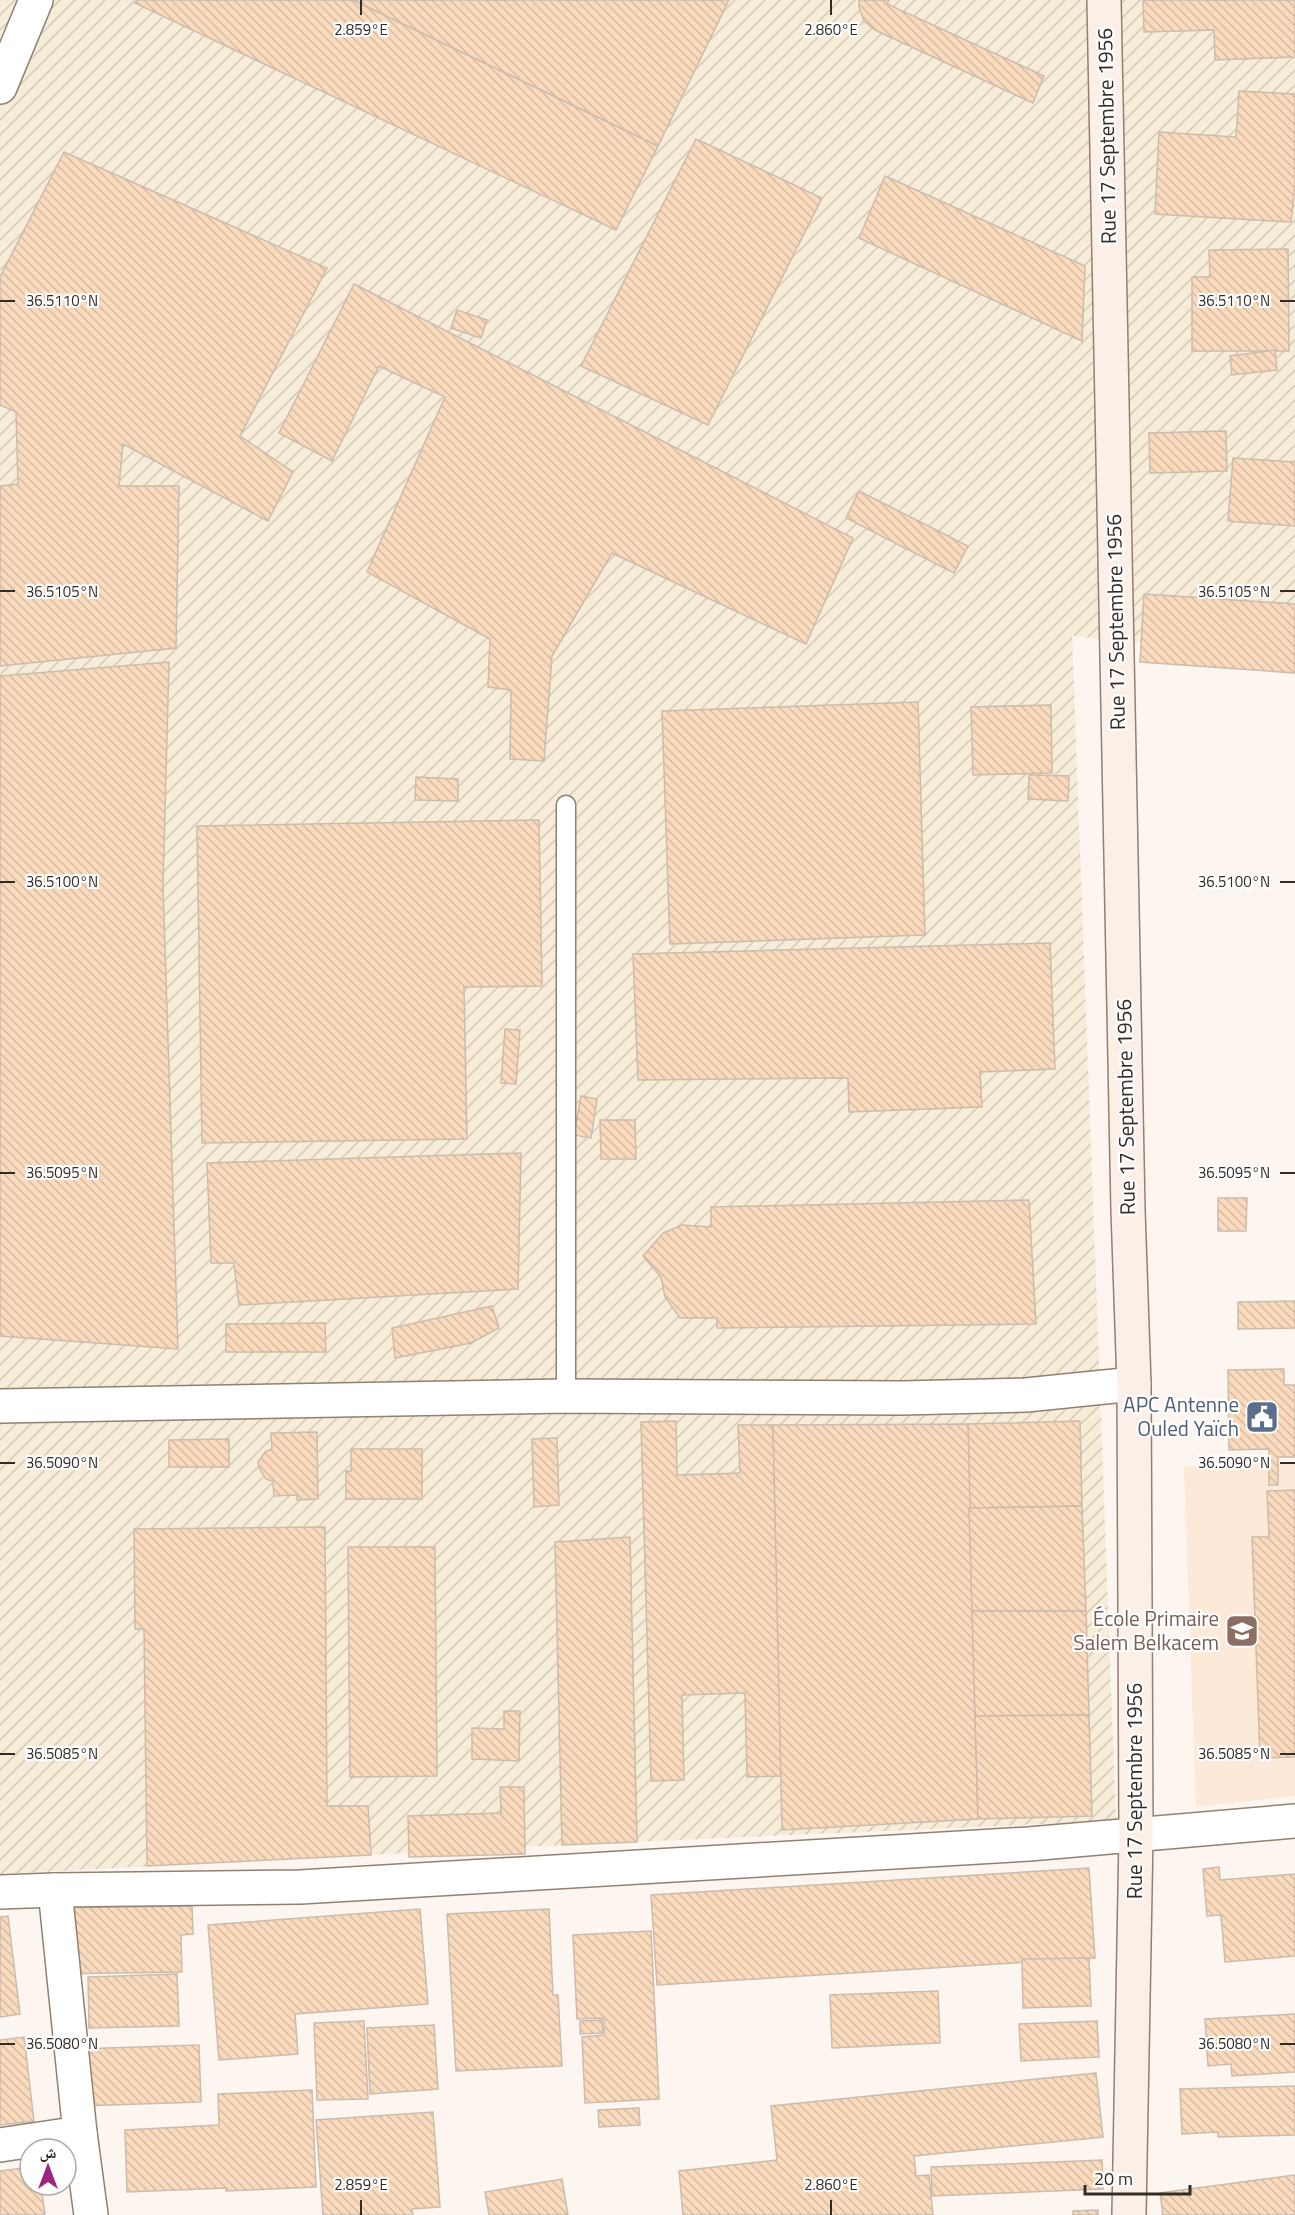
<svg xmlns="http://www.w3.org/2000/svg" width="1295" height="2215" font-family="'Titillium Web','Noto Naskh Arabic',sans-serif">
  <defs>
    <pattern id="industrial-furrows" width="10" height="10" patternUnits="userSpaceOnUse" patternTransform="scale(1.5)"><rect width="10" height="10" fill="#f6ecd7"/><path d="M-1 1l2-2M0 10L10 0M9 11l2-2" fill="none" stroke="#d3cbb8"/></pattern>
    <pattern id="building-back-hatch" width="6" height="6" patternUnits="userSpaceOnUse" patternTransform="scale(1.5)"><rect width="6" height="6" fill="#fadabc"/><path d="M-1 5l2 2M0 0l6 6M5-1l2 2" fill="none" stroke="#d7bba1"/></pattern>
  </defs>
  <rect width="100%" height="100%" fill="#fdf6f0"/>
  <polygon fill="#fce9d8" points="1295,1462 1295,1796 1196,1807 1184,1467"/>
  <polygon fill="url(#industrial-furrows)" points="0,0 1295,0 1295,659 1072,636 1116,1821 562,1845 0,1874"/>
  <g fill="url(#building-back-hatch)" stroke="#ccbcad" stroke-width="1.5">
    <polygon points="137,0 353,0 658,146 616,230 135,3"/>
    <polygon points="353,0 729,0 658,146"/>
    <polygon points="859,0 889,0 887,4 1044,76 1033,103 875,30 864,21 859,7"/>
    <polygon points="1143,0 1295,0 1295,57 1215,60 1214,30 1144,32"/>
    <polygon points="1239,91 1295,94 1295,184 1291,222 1155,214 1159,132 1236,137"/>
    <polygon points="696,139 822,198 708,425 581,366"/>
    <polygon points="64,152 327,268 240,436 293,472 268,521 123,444 119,486 179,486 176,648 0,666 0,486 18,484 16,412 0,405 0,277"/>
    <polygon points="885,176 1085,266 1082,341 859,238"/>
    <polygon points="1288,249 1289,351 1192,351 1192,277 1210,277 1209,250"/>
    <polygon points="354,284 853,538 806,644 612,553 552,656 544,761 510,759 511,690 488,687 490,639 367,572 445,397 379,366 332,461 279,433"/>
    <polygon points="457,310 487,320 481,338 451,328"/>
    <polygon points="1275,350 1277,370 1232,375 1230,356"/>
    <polygon points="1226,431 1227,471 1150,473 1149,433"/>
    <polygon points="1233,458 1295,462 1295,526 1228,521"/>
    <polygon points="859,491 968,546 954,573 846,518"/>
    <polygon points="1144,594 1295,604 1295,673 1140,662"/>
    <polygon points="169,662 163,886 178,1349 0,1336 0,676"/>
    <polygon points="918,702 925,935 670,944 662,711"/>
    <polygon points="1051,705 1052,773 973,775 971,707"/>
    <polygon points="1029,775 1069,776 1068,801 1028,799"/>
    <polygon points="416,777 458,779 458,801 415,800"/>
    <polygon points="539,820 542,986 464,987 467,1139 202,1143 197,826"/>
    <polygon points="1050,943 1055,1069 980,1072 982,1107 849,1112 848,1078 638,1080 633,954"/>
    <polygon points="505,1029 520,1030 516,1084 501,1083"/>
    <polygon points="581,1096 597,1099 591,1138 574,1135"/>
    <polygon points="600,1120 635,1120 636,1159 601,1159"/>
    <polygon points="521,1153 518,1289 239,1305 234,1263 211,1263 207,1163"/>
    <polygon points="1218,1198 1247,1198 1246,1231 1218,1231"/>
    <polygon points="1029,1200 1036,1324 717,1328 717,1318 680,1318 665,1297 661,1277 643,1256 663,1233 682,1225 711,1227 711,1207"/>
    <polygon points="1295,1301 1295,1328 1238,1329 1238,1302"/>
    <polygon points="492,1306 499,1328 471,1343 395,1358 392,1328"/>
    <polygon points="325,1323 326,1352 226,1352 226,1324"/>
    <polygon points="1284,1369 1284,1385 1295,1385 1295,1457 1278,1457 1278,1485 1269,1485 1269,1449 1229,1450 1228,1370"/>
    <polygon points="676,1421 677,1475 740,1473 738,1425 773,1425 782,1776 747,1777 745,1693 682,1695 684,1780 651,1781 641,1422"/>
    <polygon points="1080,1421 1082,1506 969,1508 968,1424"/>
    <polygon points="968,1424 978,1819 782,1830 773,1425"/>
    <polygon points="317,1432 318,1499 297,1500 297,1495 274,1496 273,1481 266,1479 259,1468 258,1462 265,1452 272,1449 271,1433"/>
    <polygon points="557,1438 559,1505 534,1507 532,1439"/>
    <polygon points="229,1439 229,1467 169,1467 169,1440"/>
    <polygon points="351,1449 422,1449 422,1499 346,1499 346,1471 351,1471"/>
    <polygon points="1295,1490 1295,1757 1260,1758 1252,1537 1269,1537 1267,1491"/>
    <polygon points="1082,1506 1086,1611 972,1611 969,1508"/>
    <polygon points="325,1527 327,1806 368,1806 371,1855 147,1866 144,1629 135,1629 134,1529"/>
    <polygon points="630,1537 637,1842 562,1845 555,1542"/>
    <polygon points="348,1547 435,1547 437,1776 350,1777"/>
    <polygon points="972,1611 1086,1611 1089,1715 975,1716"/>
    <polygon points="504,1711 520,1711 519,1761 472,1759 472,1728 504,1729"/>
    <polygon points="1089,1715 1092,1816 978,1819 975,1716"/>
    <polygon points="500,1787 524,1787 525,1854 409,1857 408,1816 501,1813"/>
    <polygon points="1219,1867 1220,1880 1295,1874 1295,1956 1225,1962 1221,1915 1207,1916 1203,1869"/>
    <polygon points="1089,1868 1095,1958 657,1985 651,1895"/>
    <polygon points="192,1906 193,1934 181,1935 182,1972 56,1974 55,1908"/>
    <polygon points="420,1909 428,2004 295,2014 298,2054 219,2060 208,1925"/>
    <polygon points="549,1909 553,1995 558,1995 562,2066 456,2071 447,1914"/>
    <polygon points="8,1916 20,2014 0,2017 0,1917"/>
    <polygon points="651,1931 659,2099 585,2103 582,2037 604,2035 604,2018 577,2019 573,1935"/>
    <polygon points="1089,1958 1091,2006 1023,2008 1022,1959"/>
    <polygon points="177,1974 179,2026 89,2028 88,1977"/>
    <polygon points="938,1991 940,2043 832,2048 830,1995"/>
    <polygon points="1295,2014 1295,2072 1232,2076 1231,2064 1208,2066 1205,2019"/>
    <polygon points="602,2020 603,2033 580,2034 580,2021"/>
    <polygon points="364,2021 368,2099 317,2100 314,2023"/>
    <polygon points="1097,2021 1099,2057 1021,2061 1019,2024"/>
    <polygon points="434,2025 438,2089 370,2094 367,2028"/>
    <polygon points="24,2037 34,2121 0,2125 0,2040"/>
    <polygon points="199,2045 201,2102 80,2106 77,2049"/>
    <polygon points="1096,2073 1103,2137 914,2156 916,2176 929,2175 933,2215 683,2215 679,2171 777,2160 771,2106"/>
    <polygon points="1295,2086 1295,2135 1218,2137 1218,2132 1182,2134 1180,2089"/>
    <polygon points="312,2090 316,2187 226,2191 226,2188 127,2192 125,2130 219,2125 218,2094"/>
    <polygon points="639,2108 640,2125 599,2127 598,2110"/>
    <polygon points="433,2112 440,2207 412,2209 413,2215 323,2215 316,2120"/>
    <polygon points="1102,2160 1103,2189 932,2196 931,2167"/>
    <polygon points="30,2167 30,2185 41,2185 45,2215 0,2215 0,2171"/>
    <polygon points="1295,2175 1295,2215 1163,2215 1160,2193"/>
    <polygon points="562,2179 568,2215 489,2215 485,2192"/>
    <polygon points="1098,2210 1098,2215 1073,2215 1073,2211"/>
  </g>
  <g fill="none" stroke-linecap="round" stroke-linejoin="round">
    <defs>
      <polyline id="lane" points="566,805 566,1396"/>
      <g id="street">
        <polyline points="0,87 36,0"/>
        <polyline points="0,1406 566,1396 902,1398 1026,1395 1134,1384"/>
        <polyline points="55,1890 80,2133 91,2215"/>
        <polyline points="0,1892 55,1890 300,1887 1029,1844 1295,1821"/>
        <polyline points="0,2145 80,2133"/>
      </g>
      <polyline id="secondary" points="1104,0 1128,1210 1134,1384 1136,1836 1129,2215"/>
    </defs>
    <use href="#lane" stroke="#908173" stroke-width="21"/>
    <use href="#street" stroke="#908173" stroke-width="36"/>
    <use href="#secondary" stroke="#908173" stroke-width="36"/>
    <use href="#lane" stroke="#fff" stroke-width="18"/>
    <use href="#street" stroke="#fff" stroke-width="33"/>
    <use href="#secondary" stroke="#fcefe7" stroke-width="33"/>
  </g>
  <path fill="none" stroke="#322b26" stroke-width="2" d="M361 0V15M831 0V15M0 301H15M1280 301H1295M0 591H15M1280 591H1295M0 882H15M1280 882H1295M0 1173H15M1280 1173H1295M0 1463H15M1280 1463H1295M0 1754H15M1280 1754H1295M0 2044H15M1280 2044H1295M361 2200V2215M831 2200V2215"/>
  <defs>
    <symbol id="civic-square" viewBox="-11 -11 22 22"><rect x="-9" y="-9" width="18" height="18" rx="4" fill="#5c6f8a" stroke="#fff"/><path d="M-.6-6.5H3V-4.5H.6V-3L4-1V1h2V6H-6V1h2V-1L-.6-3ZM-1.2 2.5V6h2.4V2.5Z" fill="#fff"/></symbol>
    <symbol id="school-square" viewBox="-11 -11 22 22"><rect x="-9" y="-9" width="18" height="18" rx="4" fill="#8d6e63" stroke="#fff"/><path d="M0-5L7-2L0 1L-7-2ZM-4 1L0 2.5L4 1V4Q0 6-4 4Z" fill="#fff"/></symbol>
  </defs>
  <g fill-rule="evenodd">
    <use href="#civic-square" x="1243" y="1398" width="38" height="38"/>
    <use href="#school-square" x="1223" y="1612" width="38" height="38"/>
  </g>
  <g text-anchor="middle" stroke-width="4.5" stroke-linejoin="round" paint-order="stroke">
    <g font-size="21" fill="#322b26" stroke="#fff">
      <text transform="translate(1107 136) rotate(-91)" y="7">Rue 17 Septembre 1956</text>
      <text transform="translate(1116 622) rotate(-91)" y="7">Rue 17 Septembre 1956</text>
      <text transform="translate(1126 1107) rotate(-91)" y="7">Rue 17 Septembre 1956</text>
      <text transform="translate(1135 1791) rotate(-90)" y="7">Rue 17 Septembre 1956</text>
    </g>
    <g font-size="21" fill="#4e5e75" stroke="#fff" text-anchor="end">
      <text x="1239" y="1412">APC Antenne<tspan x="1239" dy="24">Ouled Yaïch</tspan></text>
    </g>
    <g font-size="21" fill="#785e54" stroke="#fff" text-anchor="end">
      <text x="1219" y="1626">École Primaire<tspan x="1219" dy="24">Salem Belkacem</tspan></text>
    </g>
  </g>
  <g font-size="15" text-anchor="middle" fill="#322b26" stroke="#fff" stroke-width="4.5" stroke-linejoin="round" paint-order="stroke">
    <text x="361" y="35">2.859°E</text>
    <text x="831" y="35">2.860°E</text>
    <text x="62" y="306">36.5110°N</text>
    <text x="1234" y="306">36.5110°N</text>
    <text x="62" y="597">36.5105°N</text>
    <text x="1234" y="597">36.5105°N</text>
    <text x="62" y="887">36.5100°N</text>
    <text x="1234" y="887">36.5100°N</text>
    <text x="62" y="1178">36.5095°N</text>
    <text x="1234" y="1178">36.5095°N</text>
    <text x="62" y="1468">36.5090°N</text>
    <text x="1234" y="1468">36.5090°N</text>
    <text x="62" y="1759">36.5085°N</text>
    <text x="1234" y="1759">36.5085°N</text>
    <text x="62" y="2049">36.5080°N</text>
    <text x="1234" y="2049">36.5080°N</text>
    <text x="361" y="2190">2.859°E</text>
    <text x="831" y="2190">2.860°E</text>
  </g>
  <g transform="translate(48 2167)"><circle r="28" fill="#ffffff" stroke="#adaaa8" stroke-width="1.5"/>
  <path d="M0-4.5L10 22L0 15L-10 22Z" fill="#9c257f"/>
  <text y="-9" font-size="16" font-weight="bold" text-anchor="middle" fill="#322b26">ش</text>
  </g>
  <path d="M1085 2185v9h105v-9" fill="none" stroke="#322b26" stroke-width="3"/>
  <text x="1094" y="2185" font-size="18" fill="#322b26" stroke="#ffffff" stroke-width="4.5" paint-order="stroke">20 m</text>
</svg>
